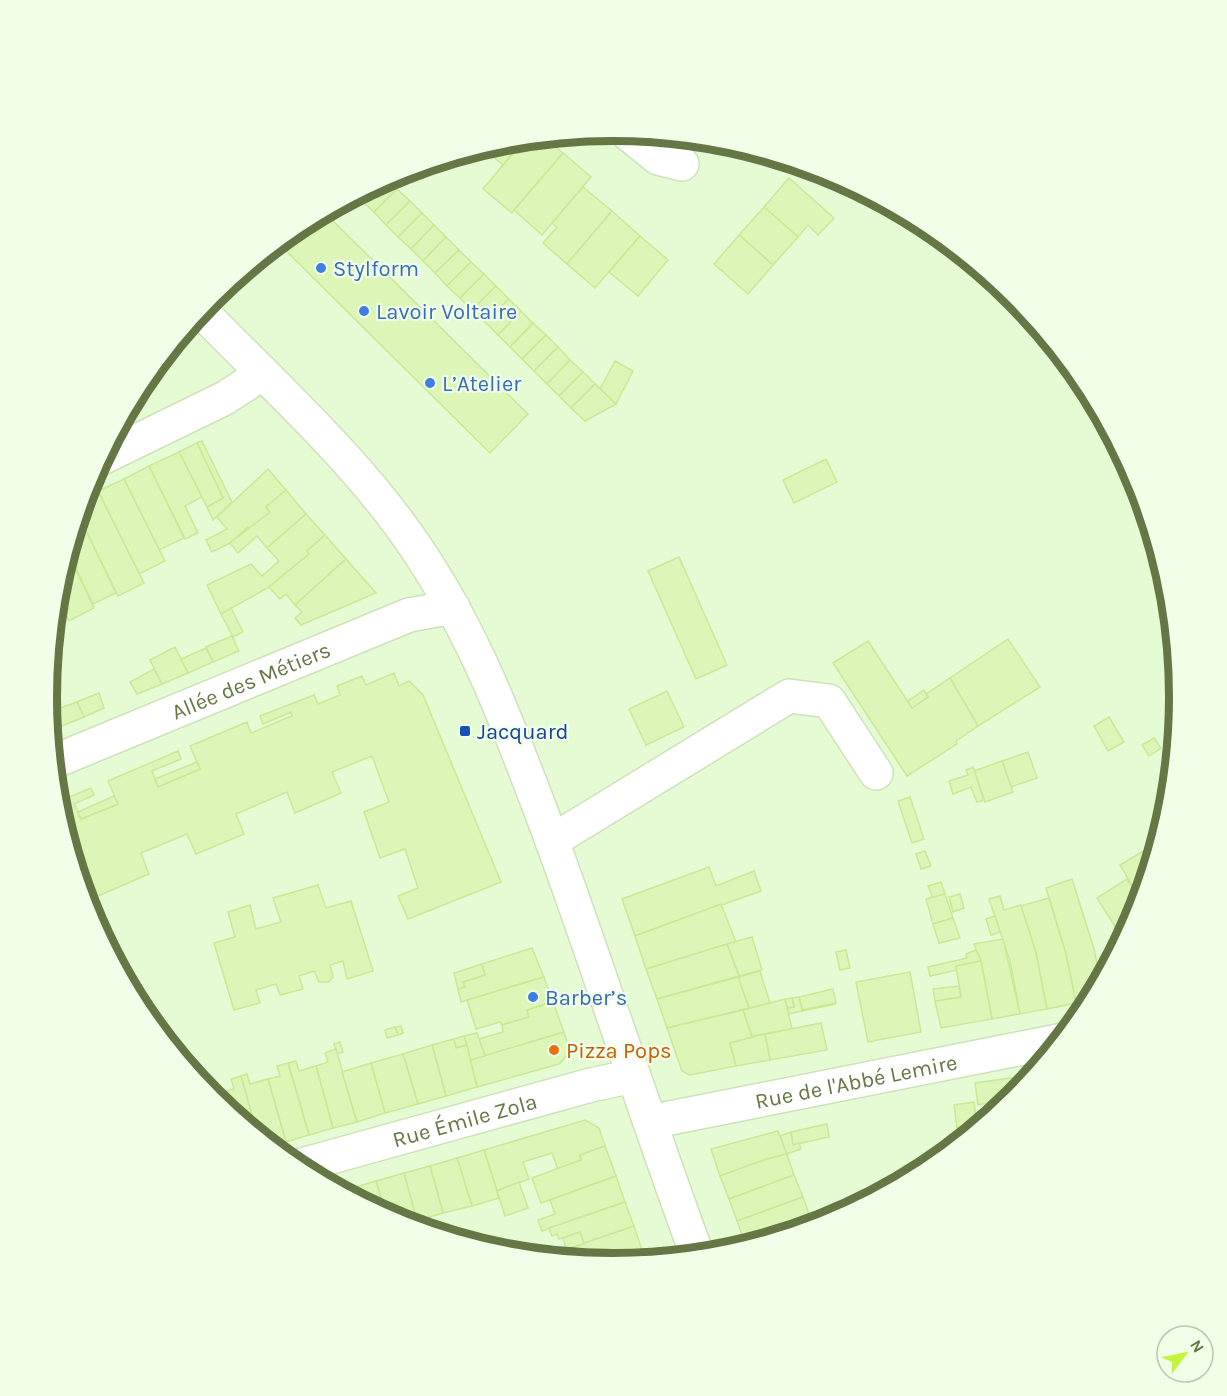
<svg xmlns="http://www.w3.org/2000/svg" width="1227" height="1396" font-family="Karla,sans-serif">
  <rect width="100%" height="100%" fill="#ebfee1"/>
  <circle fill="#e5fbd4" cx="614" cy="698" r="565"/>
  <g fill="#dbf6b6" stroke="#c8ea95" stroke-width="1.5">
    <polygon points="545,138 563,153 512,213 483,189 524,140"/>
    <polygon points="524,140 503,165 483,148 503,142"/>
    <polygon points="563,153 591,177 542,235 514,210"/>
    <polygon points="789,178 834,218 818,235 808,225 798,237 764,207"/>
    <polygon points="387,179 397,189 374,212 361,200 376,185"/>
    <polygon points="376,185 361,200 356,196"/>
    <polygon points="583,187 612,211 567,264 543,243 557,227 552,223"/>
    <polygon points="397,189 410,201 386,225 374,212"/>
    <polygon points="410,201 422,213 398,237 386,225"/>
    <polygon points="764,207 798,237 773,265 739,235"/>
    <polygon points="612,211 640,236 595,288 567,264"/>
    <polygon points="325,213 528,414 490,453 278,243 299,226"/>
    <polygon points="422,213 434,225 411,249 398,237"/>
    <polygon points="434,225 446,237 423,261 411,249"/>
    <polygon points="739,235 773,265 748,294 714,264"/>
    <polygon points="640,236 668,260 638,296 609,272"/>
    <polygon points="446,237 459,250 435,273 423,261"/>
    <polygon points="459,250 471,262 447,286 435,273"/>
    <polygon points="471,262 484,274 460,298 447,286"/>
    <polygon points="484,274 496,286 472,310 460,298"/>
    <polygon points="496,286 509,299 485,322 472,310"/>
    <polygon points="509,299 521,311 498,335 485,322"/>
    <polygon points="521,311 533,323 510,347 498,335"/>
    <polygon points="533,323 546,335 522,359 510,347"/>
    <polygon points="546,335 558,347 534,371 522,359"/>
    <polygon points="558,347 570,360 547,384 534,371"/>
    <polygon points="570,360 583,372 559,396 547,384"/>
    <polygon points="615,361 633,371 616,404 600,389"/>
    <polygon points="1068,363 1081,378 1076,381 1066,364"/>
    <polygon points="583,372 595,384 571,408 559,396"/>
    <polygon points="595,384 616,404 585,421 571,408"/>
    <polygon points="1092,396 1105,421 1101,413 1097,416 1087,399"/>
    <polygon points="1115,440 1121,450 1118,452 1112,442"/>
    <polygon points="202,441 232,502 213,520 207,507 223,498 197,443"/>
    <polygon points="197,443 223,498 207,507 179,452"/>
    <polygon points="179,452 202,497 185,506 198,533 185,539 149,466"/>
    <polygon points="826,459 837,482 794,503 783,480"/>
    <polygon points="149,466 184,538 159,550 124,479"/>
    <polygon points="268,469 286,490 266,507 270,512 250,530 248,527 230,543 212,552 206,540 227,529 217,517"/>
    <polygon points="124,479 165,561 139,574 98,491"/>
    <polygon points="286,490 306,514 267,548 257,536 238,553 230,543 270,512 266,507"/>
    <polygon points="98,491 144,583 118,596 79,516 85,498"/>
    <polygon points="306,514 325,535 307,551 309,554 269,587 221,614 207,585 251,564 262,576 279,561 267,548"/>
    <polygon points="79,516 116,593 93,604 68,553"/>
    <polygon points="325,535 346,559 295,605 286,594 280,599 269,587 309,554 307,551"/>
    <polygon points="68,553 94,608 69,621 57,596"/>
    <polygon points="679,557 727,665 696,679 648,571"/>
    <polygon points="346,559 376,593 301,625 295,618 302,612 295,605"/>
    <polygon points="57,596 62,607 55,611"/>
    <polygon points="231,608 243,632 233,637 221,614"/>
    <polygon points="232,636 239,651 213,662 206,647"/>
    <polygon points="1008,639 1040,687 978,726 950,678"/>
    <polygon points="868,641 912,708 928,697 926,694 950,678 978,726 956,741 957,744 907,776 833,663"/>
    <polygon points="175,647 188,673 162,684 150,660"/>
    <polygon points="206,648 213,662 188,673 181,659"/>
    <polygon points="154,669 162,684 137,694 130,682"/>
    <polygon points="394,673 399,686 409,681 423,695 501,882 408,919 398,896 418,888 405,849 380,858 364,812 389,802 372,756 332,772 341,793 295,813 287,792 236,814 244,834 196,854 187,834 141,853 149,874 98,896 91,878 80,883 57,802 91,788 94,795 74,804 81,819 118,804 108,781 178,751 181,759 152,771 158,787 200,769 190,746 247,722 251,733 292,716 291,712 263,724 260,716 314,695 318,704 340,695 337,686 362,676 366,685"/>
    <polygon points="924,690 928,697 912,708 908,701"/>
    <polygon points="667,691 684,727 646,745 629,709"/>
    <polygon points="99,693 104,708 84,717 77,702"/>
    <polygon points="1179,701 1180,703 1178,723 1169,708"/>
    <polygon points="77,702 84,717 59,727 52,711"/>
    <polygon points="1109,717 1124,742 1108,751 1094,726"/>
    <polygon points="1154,738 1161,748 1149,756 1142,745"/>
    <polygon points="1028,752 1037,778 1011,787 1002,761"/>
    <polygon points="1002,761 1013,792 985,802 974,771"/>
    <polygon points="197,762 200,769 158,787 155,779"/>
    <polygon points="973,767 984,800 977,802 971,787 953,794 949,781 968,775 966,770"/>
    <polygon points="114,796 118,804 81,819 78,812"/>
    <polygon points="910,797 924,839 912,843 898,801"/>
    <polygon points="925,851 931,866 921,869 916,854"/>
    <polygon points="1143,851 1151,864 1153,863 1141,901 1120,865"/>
    <polygon points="709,867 716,886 754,871 761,891 635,936 622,899"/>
    <polygon points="1072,879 1094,949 1101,983 1092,1000 1076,1003 1066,954 1046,888"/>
    <polygon points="1127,879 1141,901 1124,941 1097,898"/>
    <polygon points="941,882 945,894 933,898 928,886"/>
    <polygon points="318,885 326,908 351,901 373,971 347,979 343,961 330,965 333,977 329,982 319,982 314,971 299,976 303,989 280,995 276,984 256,990 260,1003 234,1010 214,943 235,937 228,912 250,905 256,929 281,922 273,898"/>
    <polygon points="945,894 953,918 933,924 926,899"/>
    <polygon points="960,894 964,908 953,912 949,897"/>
    <polygon points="1000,896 1004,910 1021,905 1036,952 1047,1009 1020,1014 1010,961 989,899"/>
    <polygon points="1049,898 1066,954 1076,1003 1047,1009 1036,952 1021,906"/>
    <polygon points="721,904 736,942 646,969 635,936"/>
    <polygon points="103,914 106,923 96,926 92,919"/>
    <polygon points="995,916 1000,932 991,935 986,919"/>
    <polygon points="953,918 960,938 939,943 933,924"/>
    <polygon points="106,923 113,942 106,944 110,953 96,926"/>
    <polygon points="752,937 762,970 739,976 727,944"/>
    <polygon points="1003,939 1020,1014 992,1019 981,961 974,944"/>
    <polygon points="727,944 739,976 657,999 646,969"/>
    <polygon points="532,948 544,977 461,1002 458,989 465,987 463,982 485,975 482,964"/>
    <polygon points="846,950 850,968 840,970 836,952"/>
    <polygon points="976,950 981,961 956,966 957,970 930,976 928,967 967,958 966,954"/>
    <polygon points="981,961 992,1019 941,1028 935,1001 961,997 956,966"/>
    <polygon points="482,964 485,975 463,982 465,987 458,989 454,973"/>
    <polygon points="760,971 770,1003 749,1008 738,977"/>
    <polygon points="910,972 921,1032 868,1042 856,982"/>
    <polygon points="544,977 553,1002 527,1010 529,1017 502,1025 500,1022 476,1029 467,1000"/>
    <polygon points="738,977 749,1008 667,1028 657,999"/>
    <polygon points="959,986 961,997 935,1001 933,989"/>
    <polygon points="833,989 836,1003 802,1010 799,997"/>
    <polygon points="799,997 802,1010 836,1004 787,1014 786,1008 794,1007 792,998"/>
    <polygon points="792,998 794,1007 786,1008 785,999"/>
    <polygon points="785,999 792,1029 752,1036 743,1010"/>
    <polygon points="553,1002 564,1032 485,1056 479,1039 503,1032 502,1025 529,1017 527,1010"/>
    <polygon points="743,1010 752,1037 730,1043 736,1066 690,1075 682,1071 667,1028"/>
    <polygon points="821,1023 827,1050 770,1060 765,1034"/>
    <polygon points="401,1026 403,1033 398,1035 395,1027"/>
    <polygon points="395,1027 398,1035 387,1038 385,1030"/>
    <polygon points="564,1032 570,1052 559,1064 477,1087 470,1060"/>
    <polygon points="477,1033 485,1056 470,1060 464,1036"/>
    <polygon points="765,1034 770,1060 736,1066 730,1043"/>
    <polygon points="464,1036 467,1045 456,1048 454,1039"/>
    <polygon points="454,1039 456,1048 467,1045 477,1087 446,1096 432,1045"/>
    <polygon points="340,1042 343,1052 337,1054 334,1044"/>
    <polygon points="432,1045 446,1096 418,1104 403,1054"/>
    <polygon points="336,1049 357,1122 333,1128 316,1066 328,1062 325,1053"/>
    <polygon points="403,1054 418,1104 385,1113 371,1063"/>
    <polygon points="296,1061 299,1071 316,1066 333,1128 309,1135 288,1063"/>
    <polygon points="288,1063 309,1135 286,1142 268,1079 280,1076 277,1066"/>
    <polygon points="371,1063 385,1113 357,1122 342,1072"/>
    <polygon points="247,1074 250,1084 268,1079 286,1142 270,1146 258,1137 241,1076"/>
    <polygon points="241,1076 258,1137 223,1108 219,1093 234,1089 231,1079"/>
    <polygon points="1018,1077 1020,1092 1014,1099 978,1105 975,1083"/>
    <polygon points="219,1093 223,1108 210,1095"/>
    <polygon points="974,1102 977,1125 957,1128 954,1105"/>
    <polygon points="585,1120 599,1128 605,1146 580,1155 581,1160 558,1169 552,1153 523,1162 529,1179 497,1191 484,1150"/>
    <polygon points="827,1124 829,1137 793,1145 791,1132"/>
    <polygon points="778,1131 787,1154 764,1160 720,1176 711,1149"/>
    <polygon points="791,1132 793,1145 799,1143 801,1149 787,1154 780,1136"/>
    <polygon points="605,1146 616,1176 541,1203 532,1178 581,1160 580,1155"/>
    <polygon points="484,1150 499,1198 472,1206 457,1158"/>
    <polygon points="787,1154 794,1175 729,1199 720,1176 764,1160"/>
    <polygon points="457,1158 472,1206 443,1213 430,1166"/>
    <polygon points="430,1166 443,1213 417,1221 404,1173"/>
    <polygon points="404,1173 417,1221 419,1229 386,1216 376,1181"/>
    <polygon points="794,1175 803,1197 737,1221 729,1199"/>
    <polygon points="616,1176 625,1202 542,1231 538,1220 555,1214 550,1200"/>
    <polygon points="376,1181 386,1216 351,1197 349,1189"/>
    <polygon points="519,1182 528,1208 505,1216 497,1191"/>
    <polygon points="349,1189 351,1197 340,1192"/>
    <polygon points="803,1197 811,1220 745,1243 737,1221"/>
    <polygon points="625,1202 634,1226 584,1244 580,1232 559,1239 557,1234 552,1236 549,1228"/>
    <polygon points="811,1220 814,1227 747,1247 745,1243"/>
    <polygon points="634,1226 643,1253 606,1264 557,1259 555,1253"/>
    <polygon points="580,1232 584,1244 566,1249 563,1238"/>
    <polygon points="643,1253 646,1262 606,1264"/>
  </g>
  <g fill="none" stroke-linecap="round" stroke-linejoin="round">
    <defs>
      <g id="minor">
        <polyline points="626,132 658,158 682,164"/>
        <path d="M201 311C274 386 359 462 417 549 476 636 511 732 548 830 600 971 645 1115 698 1257"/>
        <polyline points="102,458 225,398 262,374"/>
        <path id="s1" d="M53 762 409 615 453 607"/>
        <polyline points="552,841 789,696 829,701 876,773"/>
        <path id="s2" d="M650 1122 1063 1040"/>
        <path id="s3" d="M295 1167 591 1085 633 1076"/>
      </g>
    </defs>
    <use href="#minor" stroke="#cee1b9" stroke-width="36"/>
    <use href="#minor" stroke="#fff" stroke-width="33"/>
  </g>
  <g fill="#3f7fe0" stroke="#f1ffe9" stroke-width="2">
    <circle cx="321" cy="268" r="6"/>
    <circle cx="364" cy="311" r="6"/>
    <circle cx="430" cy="383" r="6"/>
    <circle cx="533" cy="997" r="6"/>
  </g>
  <rect fill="#1a4fb4" stroke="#f1ffe9" stroke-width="2" x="459" y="725" width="12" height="12" rx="3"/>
  <circle fill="#e8710a" stroke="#f1ffe9" stroke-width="2" cx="554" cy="1050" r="6"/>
  <g text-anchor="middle" stroke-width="4.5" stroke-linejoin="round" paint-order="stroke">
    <g font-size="22" fill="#366cbe" stroke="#f1ffe9" text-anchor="start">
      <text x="333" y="276">Stylform</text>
      <text x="376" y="319">Lavoir Voltaire</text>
      <text x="442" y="391">L’Atelier</text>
      <text x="545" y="1005">Barber’s</text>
    </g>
    <g font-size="22" fill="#647745" stroke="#f1ffe9">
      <text dy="8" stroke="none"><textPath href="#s1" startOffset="214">Allée des Métiers</textPath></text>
      <text dy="8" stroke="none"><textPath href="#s2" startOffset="210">Rue de l'Abbé Lemire</textPath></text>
      <text dy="8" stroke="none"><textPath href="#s3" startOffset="176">Rue Émile Zola</textPath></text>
    </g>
    <g font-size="22" fill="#164399" stroke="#f1ffe9" text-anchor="start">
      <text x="477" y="739">Jacquard</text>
    </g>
    <g font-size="22" fill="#c56008" stroke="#f1ffe9" text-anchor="start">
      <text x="566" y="1058">Pizza Pops</text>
    </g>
  </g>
  <path d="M0 0H1227V1396H0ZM57 697a556 556 0 1 1 1112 0a556 556 0 1 1-1112 0Z" fill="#f1ffe9" fill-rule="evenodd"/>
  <path fill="none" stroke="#647745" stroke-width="8" d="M57 697a556 556 0 1 1 1112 0a556 556 0 1 1-1112 0Z"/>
  <g transform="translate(1185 1354) rotate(58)"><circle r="28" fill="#f1ffe9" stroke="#b9c9a7" stroke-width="1.5"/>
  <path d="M0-4.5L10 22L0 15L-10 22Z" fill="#c6f33b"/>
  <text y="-9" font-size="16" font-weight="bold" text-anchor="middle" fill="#647745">N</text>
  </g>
</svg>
